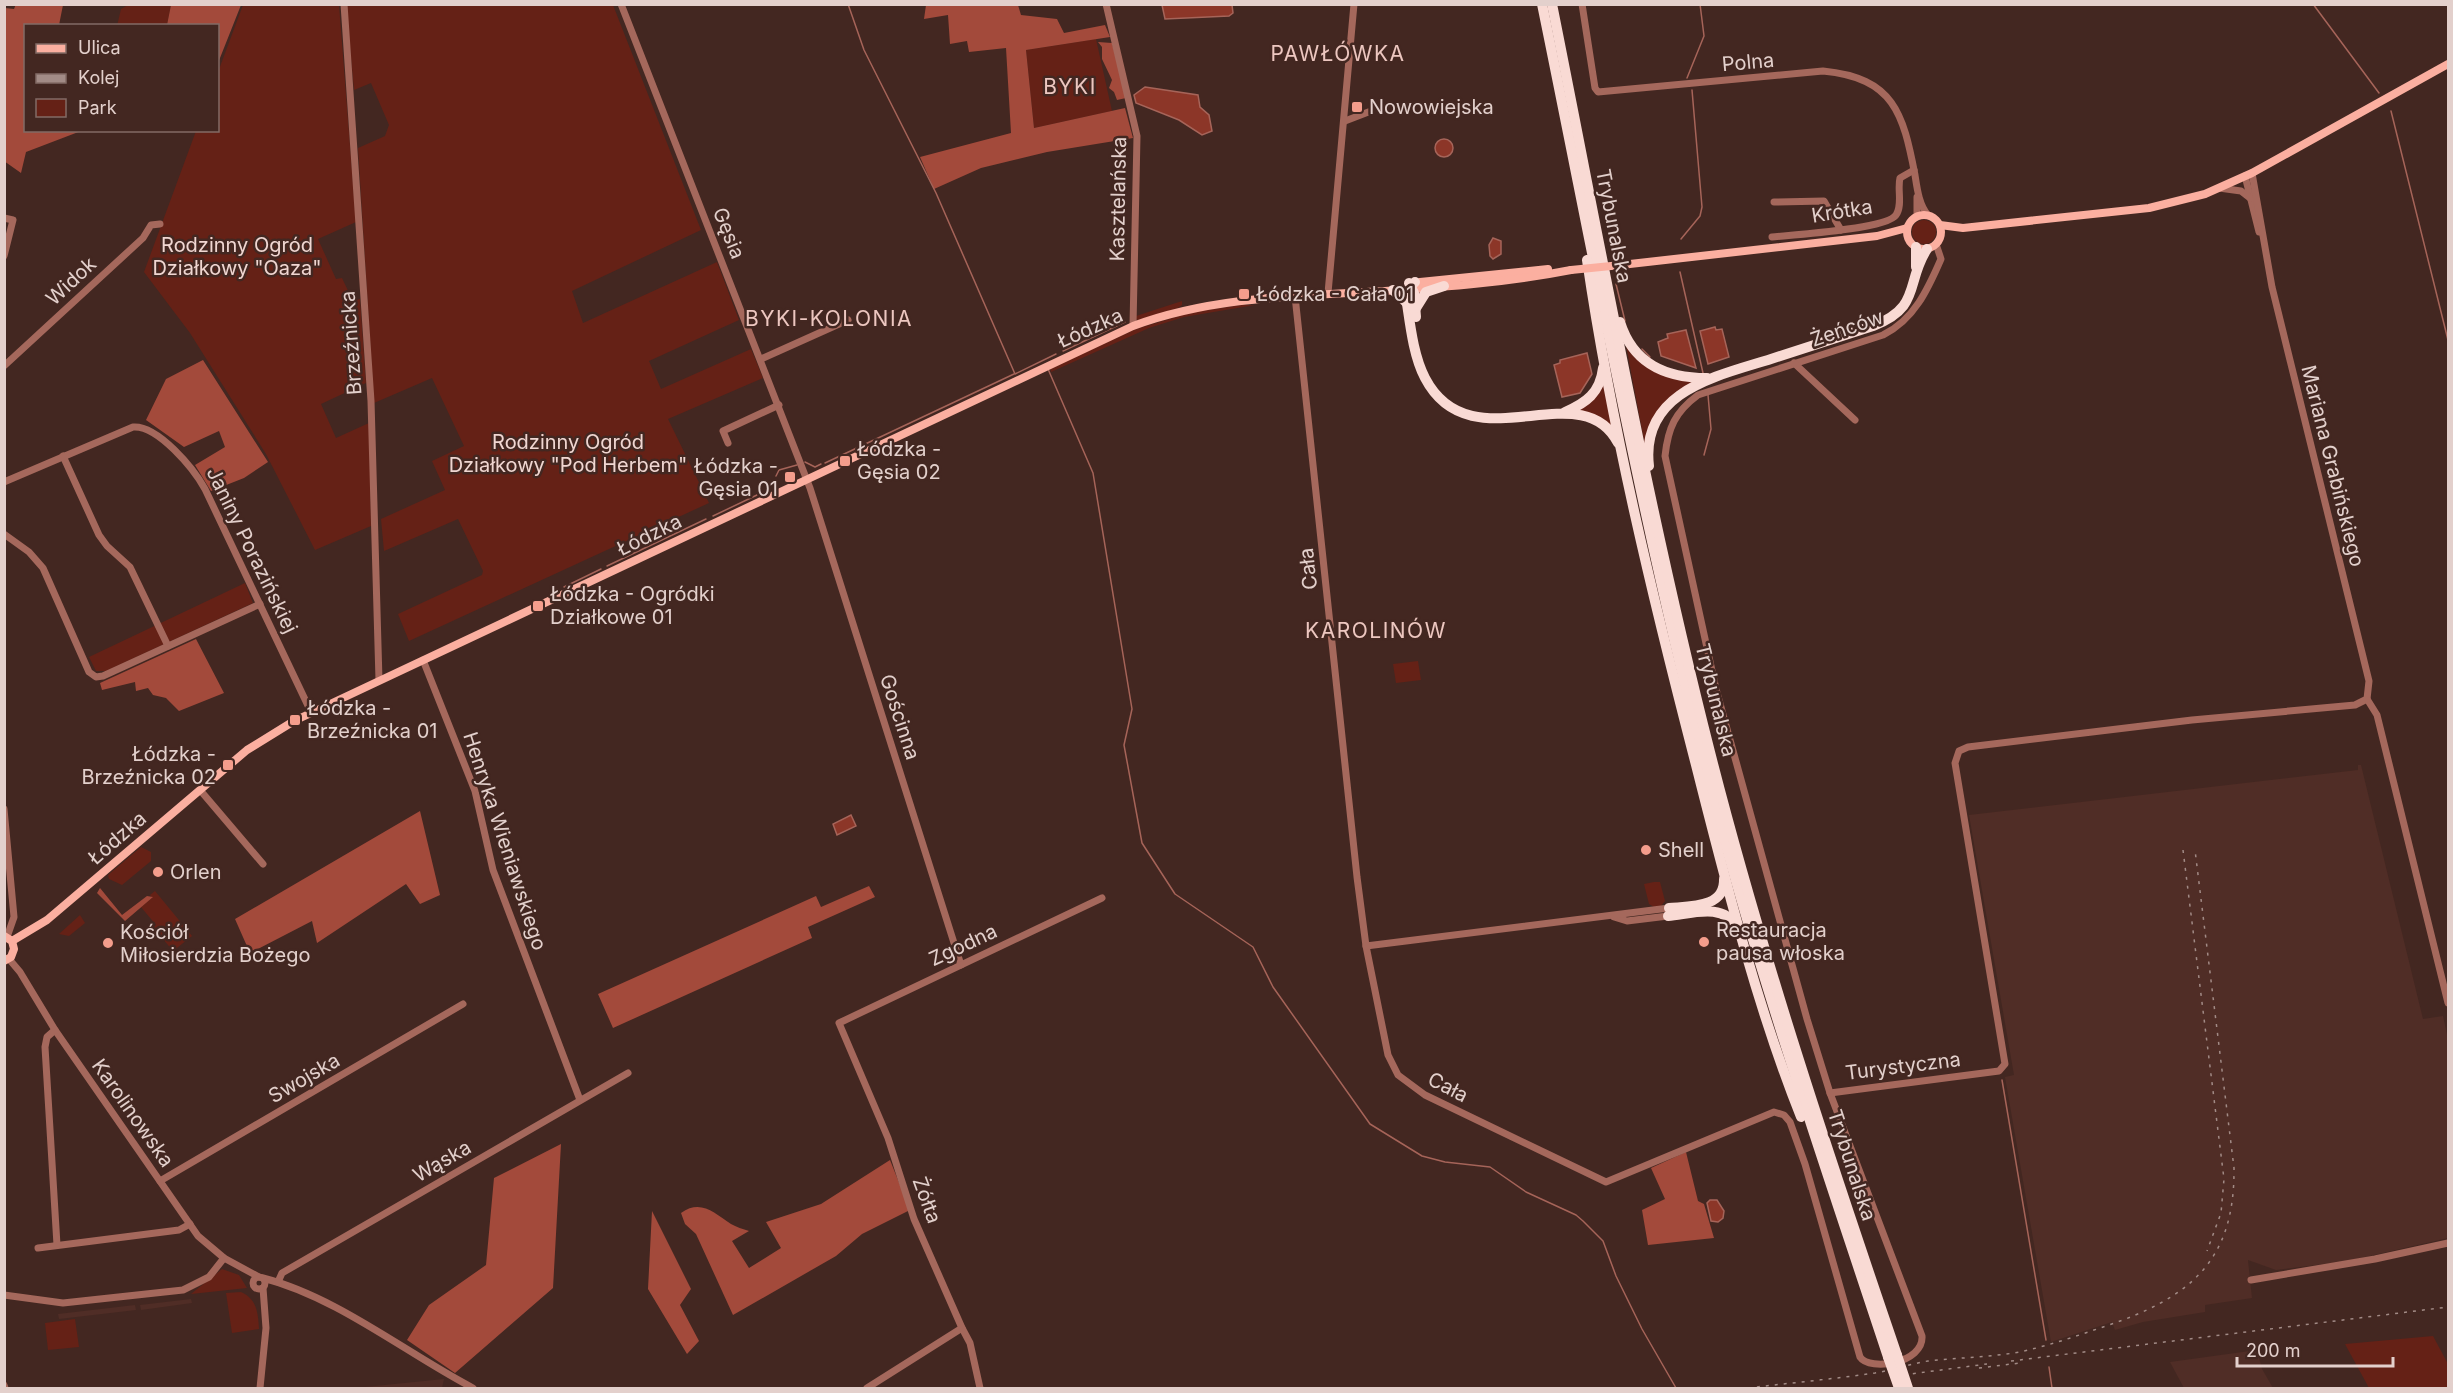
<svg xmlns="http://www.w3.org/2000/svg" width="2453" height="1393" font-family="Inter,sans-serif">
  <rect width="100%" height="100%" fill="#432721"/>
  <g fill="#502d26">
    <polygon points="2358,765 2361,765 2423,1019 2443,1016 2448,1039 2448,1238 2348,1261 2276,1270 2248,1260 2252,1298 2205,1305 2205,1312 2143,1322 2115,1330 2112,1322 2051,1342 2005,1077 2014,1075 1969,815 2358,770"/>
    <polygon points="191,1299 192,1303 141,1310 140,1305"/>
    <polygon points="135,1305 136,1310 59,1319 58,1314"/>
    <polygon points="2257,1350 2262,1369 2273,1388 2184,1388 2170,1362"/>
    <polygon points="444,1379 442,1388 354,1388 355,1388"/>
  </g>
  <g fill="#652116">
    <polygon points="128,5 171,5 167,25 117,26 121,9"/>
    <polygon points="243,5 339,5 356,222 318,239 336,279 342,278 353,301 360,299 366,383 321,404 336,438 369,423 371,526 315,550 266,454 190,333 144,272 196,131 218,130 218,72"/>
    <polygon points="346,5 613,5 701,230 572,291 583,323 717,262 739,320 649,361 661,389 751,349 763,378 668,419 709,503 409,641 398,614 482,575 483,571 458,519 384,551 381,519 445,490 432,461 464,446 432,378 374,403 358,148 385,136 389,125 371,83 354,90"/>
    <polygon points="1096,39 1112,111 1034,128 1026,50"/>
    <circle cx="1924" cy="232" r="12"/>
    <polygon points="1182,301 1182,305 1178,308 1138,320 1133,317"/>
    <polygon points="1241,305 1255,305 1184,317 1149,328 1051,372 1050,368 1136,329 1192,312"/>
    <path d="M1626 345C1651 369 1660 377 1695 382L1675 393 1645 446Z"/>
    <polygon points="1604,381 1614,430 1597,416 1577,411"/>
    <polygon points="245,583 253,603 106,671 96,671 89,657"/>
    <polygon points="1418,661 1421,680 1396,683 1393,664"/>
    <polygon points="141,847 151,852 151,861 122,885 109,879 108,875"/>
    <polygon points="1654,882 1660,882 1665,901 1661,906 1654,907 1649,904 1644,884"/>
    <polygon points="155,891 192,936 173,951 163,939 138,939 131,932 140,939 156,925 141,907 152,898 150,895"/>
    <polygon points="80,915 85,923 69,936 59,934"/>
    <polygon points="222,1269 239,1275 247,1288 191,1294"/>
    <path d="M241 1292C257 1299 258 1313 259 1329L232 1333 226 1293Z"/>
    <polygon points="75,1319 79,1347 48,1350 45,1323"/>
    <polygon points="2433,1336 2448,1364 2448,1388 2369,1388 2345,1344"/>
  </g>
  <g fill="#a34a3b">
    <polygon points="16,4 63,5 59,25 26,26 26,130 81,131 26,152 21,173 4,161 5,8 14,9"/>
    <polygon points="171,5 241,5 218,63 218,26 167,25"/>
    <polygon points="926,5 1018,5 1021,15 1057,19 1064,33 1105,25 1110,37 1026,50 1034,128 1125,108 1133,138 1047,152 981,168 934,189 920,157 1011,133 1006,48 969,52 967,41 950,44 948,15 924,19"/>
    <polygon points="1098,42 1112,43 1126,98 1117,100 1114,92 1109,88 1112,80 1102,59 1102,47"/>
    <polygon points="203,360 268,462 244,478 211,491 195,465 225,447 219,431 184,447 146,420 166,379"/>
    <polygon points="196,639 224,693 179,711 166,698 153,695 148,688 136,691 135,682 102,690 100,683"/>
    <polygon points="420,811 440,895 420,904 406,884 317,943 312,921 250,953 235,919"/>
    <polygon points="869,886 875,897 808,927 812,938 613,1028 598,994 816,896 821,907"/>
    <polygon points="100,888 122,915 147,896 153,897 125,921 97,893"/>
    <polygon points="561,1144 553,1288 455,1373 407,1340 429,1305 486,1265 494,1178"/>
    <polygon points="1686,1152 1698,1201 1704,1204 1714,1238 1648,1245 1642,1210 1665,1199 1651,1168"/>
    <path d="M890 1160 910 1210 862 1234 836 1256 733 1315 696 1234 685 1224 681 1213C701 1199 714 1213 731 1224 736 1227 743 1229 749 1231L732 1241 749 1268 781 1248 766 1222 821 1204Z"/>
    <polygon points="652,1211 691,1289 680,1305 699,1341 687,1354 648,1289"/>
  </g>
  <g fill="#8c3628" stroke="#a66459" stroke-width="1.5">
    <polygon points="1162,5 1232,5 1233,13 1229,16 1165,19"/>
    <polygon points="1145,87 1198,95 1200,107 1209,115 1212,131 1202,135 1179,120 1136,103 1134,95"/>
    <circle cx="1444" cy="148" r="9"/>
    <polygon points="1493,238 1501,241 1501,254 1493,259 1490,256 1489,245"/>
    <polygon points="1715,327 1716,330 1722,329 1729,357 1708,364 1700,331"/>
    <polygon points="1686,330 1696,368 1661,356 1658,342 1668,338 1667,334"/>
    <polygon points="1587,353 1592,374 1580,393 1562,397 1554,365 1560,363 1560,360"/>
    <polygon points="851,815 856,826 837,835 833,824"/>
    <polygon points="1710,1200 1717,1200 1724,1211 1723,1218 1718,1222 1711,1221 1707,1203"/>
  </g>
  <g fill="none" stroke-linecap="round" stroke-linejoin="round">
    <g stroke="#a66459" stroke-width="1.5">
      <polyline points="848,4 864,50 936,193 1015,374 1056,354"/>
      <polyline points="2313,4 2379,93"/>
      <polyline points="1687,78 1704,36 1700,4"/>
      <polyline points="2391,111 2448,340"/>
      <polyline points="1681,239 1700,216 1702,207 1692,90"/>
      <polyline points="1680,272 1703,373"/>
      <polyline points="1616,284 1625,321"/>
      <polyline points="1642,349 1650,357"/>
      <polyline points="1063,351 1125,322"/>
      <polyline points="1048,369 1093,473 1132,709 1124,745 1142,843 1175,894 1253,947 1273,987 1370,1124 1422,1156 1445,1162 1490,1167 1526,1192 1576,1215 1583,1221 1603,1241 1616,1276 1642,1329 1676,1388"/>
      <polyline points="1704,455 1711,429 1708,395"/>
      <polyline points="805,462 815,467 821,464"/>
      <polyline points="825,463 1014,374"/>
      <polyline points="776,476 779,470 797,465"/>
      <polyline points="713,516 757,495"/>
      <polyline points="607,566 706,519"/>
      <polyline points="564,587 601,569"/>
      <polyline points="2002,1080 2046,1340"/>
      <polyline points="2049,1367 2052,1388"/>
    </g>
    <g stroke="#a5685c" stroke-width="7">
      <polyline points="344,4 371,401 379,680"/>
      <polyline points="621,4 810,488 961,965"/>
      <polyline points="1106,4 1137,136 1133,326"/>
      <path d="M1582 4 1595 88 1598 92 1823 71C1894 78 1903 113 1915 175 1917 188 1919 205 1928 215"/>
      <polyline points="1345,121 1371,111"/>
      <polyline points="2245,176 2259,232"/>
      <polyline points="2219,188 2241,191 2250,198"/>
      <polyline points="1774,202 1824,201 1841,230"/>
      <polyline points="1917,216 1917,197"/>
      <polyline points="4,218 13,220 4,256"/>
      <path d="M1772 237C1792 235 1887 229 1896 215 1903 205 1897 189 1900 178L1914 170"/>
      <polyline points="1328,293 1354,4"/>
      <path d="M1295 296 1357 877 1366 946 1388 1055 1398 1075 1425 1095 1606 1182 1774 1112 1784 1115 1790 1122 1805 1164 1860 1357C1870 1372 1924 1363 1922 1336L1830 1093 1807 1019 1716 689 1665 456C1668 428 1675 412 1698 395L1883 335C1914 320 1928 289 1941 259L1936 244"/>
      <polyline points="761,359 848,320"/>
      <polyline points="1794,363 1855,420"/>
      <polyline points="4,366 143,238 151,225 160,224"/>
      <polyline points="728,443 723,431 779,405"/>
      <polyline points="63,456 99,535 107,546 130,567 168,646"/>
      <path d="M4 482 133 427C158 425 194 469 205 489L311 712"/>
      <polyline points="4,534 29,552 43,568 89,672 96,677 103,676 260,604"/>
      <polyline points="423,660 475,791 493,870 580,1100"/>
      <polyline points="2367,699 2377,715 2448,1003"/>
      <polyline points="200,790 263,864"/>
      <polyline points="4,809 14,917 7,937"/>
      <polyline points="1614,917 1627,921 1668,916"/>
      <polyline points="1366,946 1669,908"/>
      <polyline points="9,959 20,972 55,1030 198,1236 224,1258 259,1277"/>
      <polyline points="55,1030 47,1037 45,1047 57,1245"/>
      <polyline points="1830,1093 1999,1071 2005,1064 1955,763 1959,751 1968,747 2192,720 2355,705 2367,699 2369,681 2272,287 2252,173"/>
      <polyline points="160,1181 463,1004"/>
      <polyline points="38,1248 179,1230 190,1224"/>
      <circle cx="259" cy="1283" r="6"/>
      <path d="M263 1278C337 1297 406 1353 473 1388"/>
      <polyline points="2251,1280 2375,1259 2448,1243"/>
      <polyline points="278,1282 282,1273 628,1073"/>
      <polyline points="4,1295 63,1303 183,1290 209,1277 224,1258"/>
      <polyline points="4,1385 5,1388"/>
      <polyline points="260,1388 266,1328 263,1288"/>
      <polyline points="867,1388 962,1328"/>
      <polyline points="980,1388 970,1343 962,1328 914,1219 888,1138 839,1023 1102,898"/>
    </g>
    <g stroke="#fbafa0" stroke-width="8">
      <circle cx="1924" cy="232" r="17"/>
      <polyline points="1940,225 1963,228 2149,208 2205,194 2252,173 2448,64"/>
      <polyline points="1621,265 1877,236 1907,228"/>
      <polyline points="1420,282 1548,269"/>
      <polyline points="4,936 12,941 14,949 11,957 4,961"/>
      <path d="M12 941 47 920 247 750 294 721 1133 326C1213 296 1301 296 1385 291 1446 287 1510 282 1571 270"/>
    </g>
    <g stroke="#f9dad4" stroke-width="10">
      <path d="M1542 4C1597 273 1646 543 1716 808 1765 994 1828 1175 1888 1357"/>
      <path d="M1552 4C1602 254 1647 505 1710 752 1762 956 1829 1156 1897 1355"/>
      <path d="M1587 260C1612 430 1653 599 1696 765 1726 883 1756 1004 1801 1117"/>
      <polyline points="1916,267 1916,247"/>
      <path d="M1415 282 1409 288 1406 297C1410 323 1413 355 1425 378 1471 466 1581 371 1618 443"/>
      <polyline points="1409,283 1414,293 1416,317"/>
      <polyline points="1393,290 1407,303"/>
      <polyline points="1416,308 1426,292 1444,286"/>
      <path d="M1620 322C1633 364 1666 378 1707 378"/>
      <path d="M1565 412C1586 403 1600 393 1603 368"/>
      <path d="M1649 466C1640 391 1717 376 1771 359 1805 348 1839 337 1873 326 1922 307 1905 283 1927 249"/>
      <path d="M1669 908C1691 906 1725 908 1724 879"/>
      <path d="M1668 916C1691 914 1723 902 1737 927"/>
    </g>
    <g stroke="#a28b86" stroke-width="1.5" stroke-dasharray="3 6" stroke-linecap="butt">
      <polyline points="2183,850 2224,1179 2221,1213 2207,1251"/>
      <polyline points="2011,1361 2448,1307"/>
      <polyline points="1979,1368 2020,1363"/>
      <polyline points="1895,1376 1987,1364"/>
      <path d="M1748 1388C1790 1383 1833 1379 1875 1373 1893 1370 1910 1364 1928 1361 1957 1358 1986 1357 2014 1353 2046 1347 2076 1336 2106 1326 2189 1298 2235 1262 2234 1168L2195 850"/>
    </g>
    <polyline stroke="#fbafa0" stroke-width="8" points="1571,270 1621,265"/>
    <g stroke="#f9dad4" stroke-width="10">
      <polyline points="1897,1355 1908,1388"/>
      <polyline points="1888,1357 1899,1388"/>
    </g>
  </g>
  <g fill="#f49d8c" stroke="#432721" stroke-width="2">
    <rect x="1351" y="101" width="12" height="12" rx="3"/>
    <rect x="1238" y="288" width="12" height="12" rx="3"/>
    <rect x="839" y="455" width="12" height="12" rx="3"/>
    <rect x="784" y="471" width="12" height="12" rx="3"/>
    <rect x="532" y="600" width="12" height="12" rx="3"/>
    <rect x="289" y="714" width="12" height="12" rx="3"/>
    <rect x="222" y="759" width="12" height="12" rx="3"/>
    <circle cx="1646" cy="850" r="6"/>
    <circle cx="158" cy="872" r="6"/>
    <circle cx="1704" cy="942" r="6"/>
    <circle cx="108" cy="943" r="6"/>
  </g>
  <g text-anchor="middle" stroke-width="5" stroke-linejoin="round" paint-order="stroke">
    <g font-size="20" fill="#e3d0cc" stroke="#432721">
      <text transform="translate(1748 62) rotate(-5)" y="7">Polna</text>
      <text transform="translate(1118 199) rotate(-89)" y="7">Kasztelańska</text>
      <text transform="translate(1842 211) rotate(-9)" y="7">Krótka</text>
      <text transform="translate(1614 226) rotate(79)" y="7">Trybunalska</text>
      <text transform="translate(729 233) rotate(68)" y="7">Gęsia</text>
      <text transform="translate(71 281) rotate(-43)" y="7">Widok</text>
      <text transform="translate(1090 328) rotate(-24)" y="7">Łódzka</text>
      <text transform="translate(1847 328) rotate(-19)" y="7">Żeńców</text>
      <text transform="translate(351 343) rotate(-94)" y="7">Brzeźnicka</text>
      <text transform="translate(2333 466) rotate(76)" y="7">Mariana Grabińskiego</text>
      <text transform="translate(649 535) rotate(-26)" y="7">Łódzka</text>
      <text transform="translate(252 550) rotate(64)" y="7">Janiny Porazińskiej</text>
      <text transform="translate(1308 569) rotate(-96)" y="7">Cała</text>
      <text transform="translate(1716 700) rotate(76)" y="7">Trybunalska</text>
      <text transform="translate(900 717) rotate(72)" y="7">Gościnna</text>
      <text transform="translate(117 838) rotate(-41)" y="7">Łódzka</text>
      <text transform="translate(505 841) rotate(72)" y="7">Henryka Wieniawskiego</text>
      <text transform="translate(963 945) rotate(-25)" y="7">Zgodna</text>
      <text transform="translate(1903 1066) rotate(-7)" y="7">Turystyczna</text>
      <text transform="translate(304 1078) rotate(-30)" y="7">Swojska</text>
      <text transform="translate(1448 1087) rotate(27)" y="7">Cała</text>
      <text transform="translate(133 1113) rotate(55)" y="7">Karolinowska</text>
      <text transform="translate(442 1161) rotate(-30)" y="7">Wąska</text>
      <text transform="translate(1852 1165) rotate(72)" y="7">Trybunalska</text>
      <text transform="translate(927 1200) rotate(70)" y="7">Żółta</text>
    </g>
    <g font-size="20" fill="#e3d0cc" stroke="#432721" text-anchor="start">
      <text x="1369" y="114">Nowowiejska</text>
      <text x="1256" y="301">Łódzka - Cała 01</text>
      <text x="857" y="456">Łódzka -<tspan x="857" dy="23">Gęsia 02</tspan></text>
      <text x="778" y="473" text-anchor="end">Łódzka -<tspan x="778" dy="23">Gęsia 01</tspan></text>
      <text x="550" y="601">Łódzka - Ogródki<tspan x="550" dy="23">Działkowe 01</tspan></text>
      <text x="307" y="715">Łódzka -<tspan x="307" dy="23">Brzeźnicka 01</tspan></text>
      <text x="216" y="761" text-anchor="end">Łódzka -<tspan x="216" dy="23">Brzeźnicka 02</tspan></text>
      <text x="1658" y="857">Shell</text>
      <text x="170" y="879">Orlen</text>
      <text x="1716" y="937">Restauracja<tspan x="1716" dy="23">pausa włoska</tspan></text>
      <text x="120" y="939">Kościół<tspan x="120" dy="23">Miłosierdzia Bożego</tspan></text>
    </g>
    <g font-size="20" fill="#f0d6d1" stroke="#432721">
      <text x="237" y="252">Rodzinny Ogród<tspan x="237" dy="23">Działkowy "Oaza"</tspan></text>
      <text x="568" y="449">Rodzinny Ogród<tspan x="568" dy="23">Działkowy "Pod Herbem"</tspan></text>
    </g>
    <g font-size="21" letter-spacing="1.5" fill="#edc7c0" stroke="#432721">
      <text x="1338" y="61">PAWŁÓWKA</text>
      <text x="1070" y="94">BYKI</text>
      <text x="829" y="326">BYKI-KOLONIA</text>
      <text x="1376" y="638">KAROLINÓW</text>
    </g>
  </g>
  <rect width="2453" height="1393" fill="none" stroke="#e3d0cc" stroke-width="12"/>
  <rect x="24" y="24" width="195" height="108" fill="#432721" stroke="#836b65" stroke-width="1.5"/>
  <rect x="36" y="44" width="30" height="9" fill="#fbafa0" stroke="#836b65" stroke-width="1.5"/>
  <text x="78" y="54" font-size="18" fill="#e3d0cc">Ulica</text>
  <rect x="36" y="74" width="30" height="9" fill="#a28b86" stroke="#836b65" stroke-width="1.5"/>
  <text x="78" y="84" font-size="18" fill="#e3d0cc">Kolej</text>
  <rect x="36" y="99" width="30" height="18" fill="#652116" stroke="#836b65" stroke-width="1.5"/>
  <text x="78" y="114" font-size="18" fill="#e3d0cc">Park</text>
  <path d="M2237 1357v9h156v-9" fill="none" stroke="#e3d0cc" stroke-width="3"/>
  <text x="2246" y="1357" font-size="18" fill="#e3d0cc" stroke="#432721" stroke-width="4.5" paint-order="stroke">200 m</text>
</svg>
